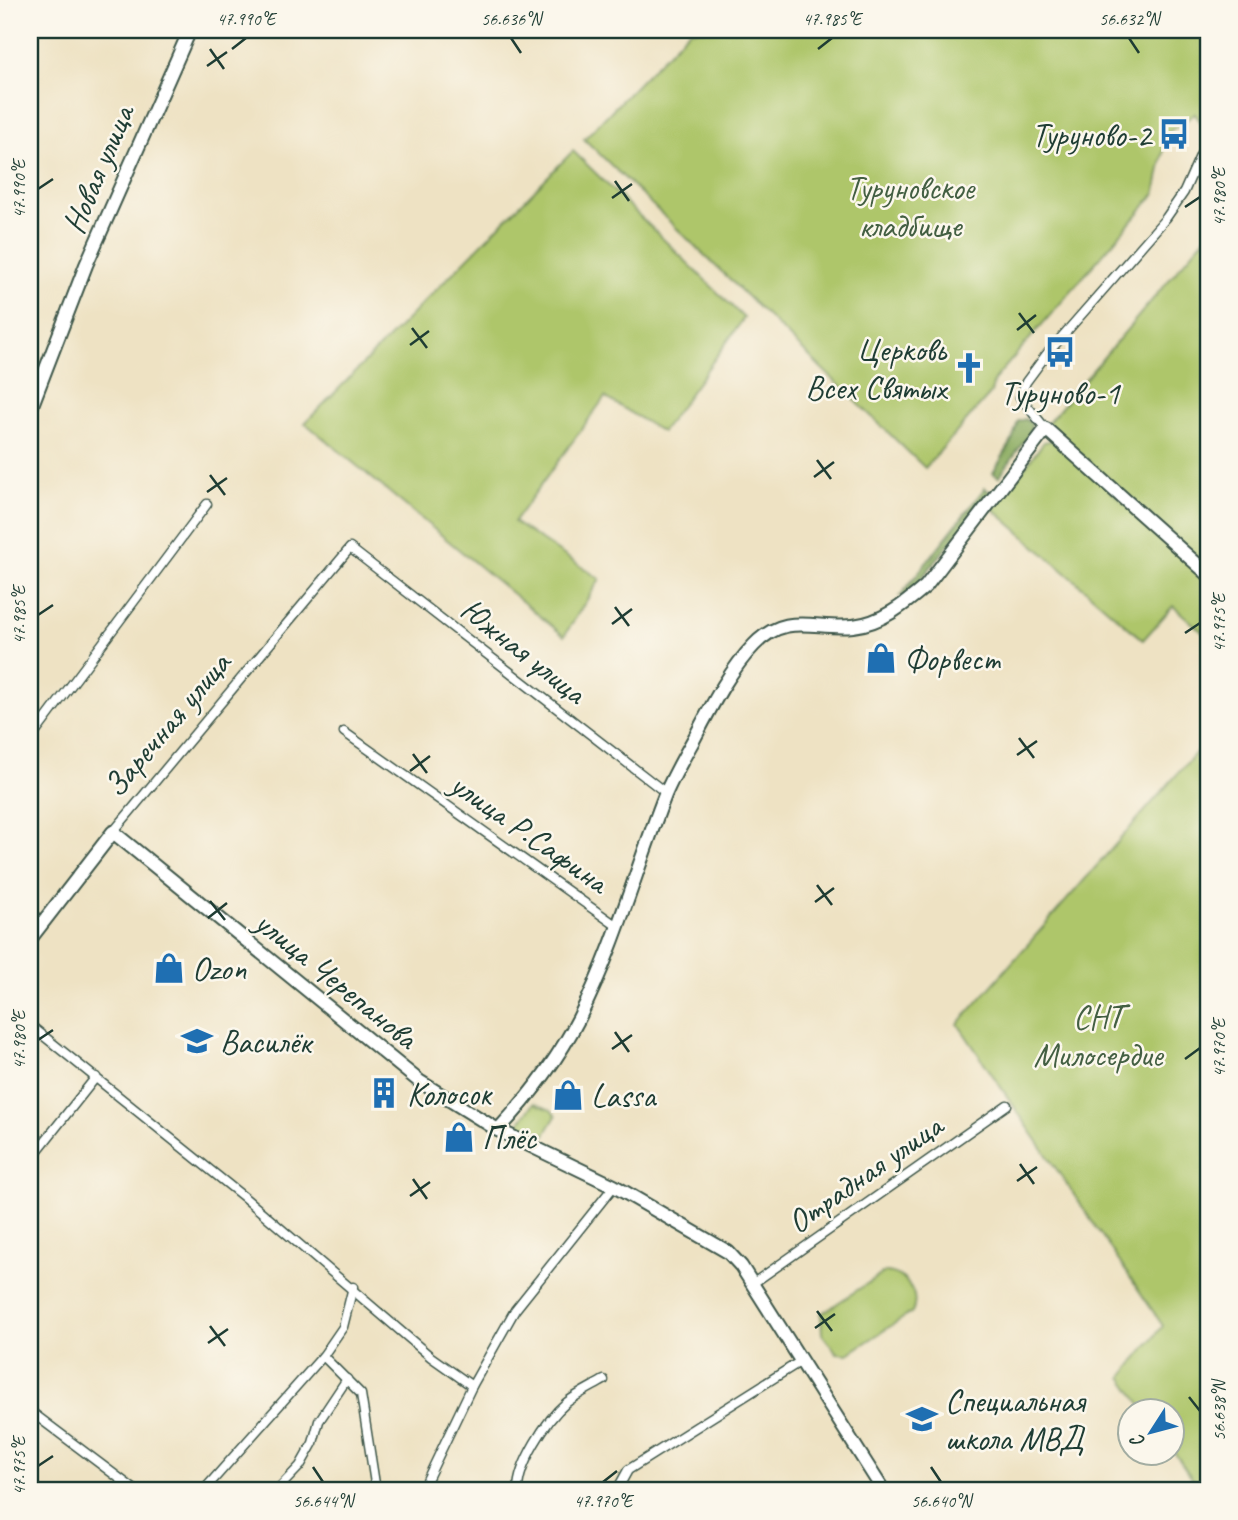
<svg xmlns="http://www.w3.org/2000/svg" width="1238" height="1520" font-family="Caveat,sans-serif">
  <rect width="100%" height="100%" fill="#fbf7ec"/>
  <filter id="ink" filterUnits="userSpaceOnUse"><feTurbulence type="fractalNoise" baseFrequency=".0143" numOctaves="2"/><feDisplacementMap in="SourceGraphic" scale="14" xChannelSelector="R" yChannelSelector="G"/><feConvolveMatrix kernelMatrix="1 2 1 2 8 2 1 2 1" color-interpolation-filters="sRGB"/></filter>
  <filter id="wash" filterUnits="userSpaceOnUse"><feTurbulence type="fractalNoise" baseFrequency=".00686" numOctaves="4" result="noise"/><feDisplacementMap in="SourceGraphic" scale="28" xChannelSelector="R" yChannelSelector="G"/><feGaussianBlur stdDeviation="1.57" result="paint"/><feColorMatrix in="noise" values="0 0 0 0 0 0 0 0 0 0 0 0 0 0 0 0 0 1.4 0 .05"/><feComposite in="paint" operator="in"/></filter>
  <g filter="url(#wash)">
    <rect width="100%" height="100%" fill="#eee2c3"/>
    <g fill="#aec66b" stroke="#668250" stroke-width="2">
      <polygon points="690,30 1208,30 1208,120 1202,124 1195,114 1167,133 1155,194 994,380 991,393 925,468 584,139"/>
      <polygon points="573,151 744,318 662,432 605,397 514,522 600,579 564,636 305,423"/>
      <polygon points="1208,234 1208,567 1047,424"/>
      <polygon points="1054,440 1208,578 1208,637 1173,606 1143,640 993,509 1044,442"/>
      <polygon points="1208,739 1208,1490 1200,1490 1172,1449 1172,1412 1146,1411 1122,1377 1163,1326 958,1024"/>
      <polygon points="534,1103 551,1110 556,1116 538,1146 513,1131"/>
      <path d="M885 1272C905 1272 921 1294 912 1312L848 1354 837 1353 822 1334 821 1314Z"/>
    </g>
    <g fill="#8aab5f" stroke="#54744a" stroke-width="2">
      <polygon points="1025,419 1032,424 1029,434 999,477 993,473 1012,441 1018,421"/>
      <polygon points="985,488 991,493 908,595 900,596"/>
    </g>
  </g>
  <g filter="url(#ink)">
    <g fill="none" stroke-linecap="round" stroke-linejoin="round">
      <defs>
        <g id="street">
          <polyline points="1046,429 1020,397 1026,382 1046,355 1166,218 1184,192 1208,138"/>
          <polyline points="344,732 617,926"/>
          <polyline points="30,740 207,504"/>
          <polyline points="113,832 350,548 666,793"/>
          <polyline points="30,1025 245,1198 431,1357 472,1386"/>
          <polyline points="30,1160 96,1077"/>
          <polyline points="752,1284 1007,1105"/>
          <polyline points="323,1356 361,1394 376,1490"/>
          <polyline points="30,1411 135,1490"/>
          <polyline points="204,1490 323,1356 343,1327 353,1287"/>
          <polyline points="277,1490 300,1466 313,1443 319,1421 347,1379"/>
          <polyline points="430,1490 427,1480 472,1386 515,1310 614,1186"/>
          <path d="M518 1490C518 1465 546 1420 566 1403 577 1394 592 1387 604 1380"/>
          <polyline points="617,1490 628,1470 801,1361"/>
        </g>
        <g id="secondary">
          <polyline points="30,410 86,265 190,30"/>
          <polyline points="30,939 113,832 419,1081 498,1130 614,1186 728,1252 741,1266 883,1490"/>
          <path d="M498 1130C529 1097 558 1059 579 1018 615 947 636 869 665 795 673 776 684 757 694 739 711 707 729 671 754 645 787 611 814 630 853 626 882 623 905 604 926 586L1046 429 1208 574"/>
        </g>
      </defs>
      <use href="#street" stroke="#3e5649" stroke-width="11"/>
      <use href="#secondary" stroke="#3e5649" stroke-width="16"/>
      <use href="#street" stroke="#fff" stroke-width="8"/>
      <use href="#secondary" stroke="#fff" stroke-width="12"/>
    </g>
  </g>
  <path fill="none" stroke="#1f3d34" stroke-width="2.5" d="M511 38 521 53M1129 38 1139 53M210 49 224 69M232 49 246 38M818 49 832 38M207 66 227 52M615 181 629 201M38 189 53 179M612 198 632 184M1185 207 1200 197M1019 313 1034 333M412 328 427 348M1017 330 1036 315M410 345 429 331M817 460 831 479M210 475 225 495M814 477 834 462M207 492 227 478M615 607 629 626M38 615 53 605M612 624 632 609M1185 633 1200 623M1019 738 1034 758M413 754 427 773M1017 755 1037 741M410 771 430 756M817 885 832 905M210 901 225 920M815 902 834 888M208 918 227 903M615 1032 629 1052M38 1040 53 1030M612 1049 632 1035M1185 1059 1200 1048M1020 1164 1034 1184M413 1179 427 1199M1017 1181 1037 1167M410 1196 430 1182M817 1311 832 1331M210 1326 225 1346M815 1328 835 1314M208 1343 228 1329M1189 1397 1200 1411M38 1466 53 1456M313 1467 323 1482M931 1467 941 1482M603 1482 617 1471"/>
  <defs>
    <symbol id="bus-bare" viewBox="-9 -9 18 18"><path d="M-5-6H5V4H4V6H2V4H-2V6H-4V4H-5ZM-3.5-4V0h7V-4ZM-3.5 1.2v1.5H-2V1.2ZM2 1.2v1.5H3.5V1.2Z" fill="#1f6fb2" stroke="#fbf7ec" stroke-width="2.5" paint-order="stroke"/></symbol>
    <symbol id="church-bare" viewBox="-9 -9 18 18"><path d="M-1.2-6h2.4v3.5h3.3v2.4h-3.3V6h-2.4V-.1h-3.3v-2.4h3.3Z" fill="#1f6fb2" stroke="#fbf7ec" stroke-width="2.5" paint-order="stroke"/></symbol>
    <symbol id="shop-bare" viewBox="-9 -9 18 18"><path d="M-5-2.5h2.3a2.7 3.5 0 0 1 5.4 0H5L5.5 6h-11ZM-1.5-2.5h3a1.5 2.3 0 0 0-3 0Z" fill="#1f6fb2" stroke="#fbf7ec" stroke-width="2.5" paint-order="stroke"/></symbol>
    <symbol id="school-bare" viewBox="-9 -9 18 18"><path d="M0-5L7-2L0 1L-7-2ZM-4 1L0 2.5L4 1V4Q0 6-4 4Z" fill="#1f6fb2" stroke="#fbf7ec" stroke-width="2.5" paint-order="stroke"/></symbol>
    <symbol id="building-bare" viewBox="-9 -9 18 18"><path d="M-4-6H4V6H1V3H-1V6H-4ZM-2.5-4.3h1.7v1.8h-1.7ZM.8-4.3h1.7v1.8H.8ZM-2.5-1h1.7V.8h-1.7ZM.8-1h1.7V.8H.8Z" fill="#1f6fb2" stroke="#fbf7ec" stroke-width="2.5" paint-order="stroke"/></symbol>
    <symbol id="university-bare" viewBox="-9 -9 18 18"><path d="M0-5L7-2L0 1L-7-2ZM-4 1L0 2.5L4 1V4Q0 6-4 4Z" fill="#1f6fb2" stroke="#fbf7ec" stroke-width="2.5" paint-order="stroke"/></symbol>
  </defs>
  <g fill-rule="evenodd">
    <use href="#bus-bare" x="1152" y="112" width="44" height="44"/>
    <use href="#bus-bare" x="1038" y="330" width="44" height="44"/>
    <use href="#church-bare" x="947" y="346" width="44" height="44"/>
    <use href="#shop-bare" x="859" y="636" width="44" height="44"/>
    <use href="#shop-bare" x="147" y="946" width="44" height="44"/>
    <use href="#school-bare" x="175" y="1019" width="44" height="44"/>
    <use href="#building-bare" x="362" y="1071" width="44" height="44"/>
    <use href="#shop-bare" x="546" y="1073" width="44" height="44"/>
    <use href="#shop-bare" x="437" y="1115" width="44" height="44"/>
    <use href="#university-bare" x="900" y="1397" width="44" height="44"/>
  </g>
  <g text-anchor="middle" stroke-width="5" stroke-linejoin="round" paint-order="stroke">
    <g font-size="33" fill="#1f3d34" stroke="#fbf7ec" text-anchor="start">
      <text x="1151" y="146" text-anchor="end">Туруново-2</text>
      <text x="946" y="361" text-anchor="end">Церковь<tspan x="946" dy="38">Всех Святых</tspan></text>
      <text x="1060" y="404" text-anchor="middle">Туруново-1</text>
      <text x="904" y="670">Форвест</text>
      <text x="192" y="980">Ozon</text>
      <text x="220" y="1053">Василёк</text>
      <text x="407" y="1105">Колосок</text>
      <text x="591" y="1107">Lassa</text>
      <text x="482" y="1149">Плёс</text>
      <text x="945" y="1412">Специальная<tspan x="945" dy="38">школа МВД</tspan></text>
    </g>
    <g font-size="33" fill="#1f3d34" stroke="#fbf7ec">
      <text transform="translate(97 169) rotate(-67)" y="12">Новая улица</text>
      <text transform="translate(524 650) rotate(38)" y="12">Южная улица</text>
      <text transform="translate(166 724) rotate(-50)" y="12">Заречная улица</text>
      <text transform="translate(530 832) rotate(35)" y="12">улица Р.Сафина</text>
      <text transform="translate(337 979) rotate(39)" y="12">улица Черепанова</text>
      <text transform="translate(864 1173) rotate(-35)" y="12">Отрадная улица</text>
    </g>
    <g font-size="33" fill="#435f42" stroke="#fbf7ec">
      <text x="910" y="199">Туруновское<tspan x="910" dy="38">кладбище</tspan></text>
      <text x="1098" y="1028">СНТ<tspan x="1098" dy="38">Милосердие</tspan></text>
    </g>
  </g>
  <rect width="1238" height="1520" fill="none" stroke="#fbf7ec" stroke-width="77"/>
  <g transform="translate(1151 1432) rotate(234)"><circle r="33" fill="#fbf7ec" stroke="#a3ada2" stroke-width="2"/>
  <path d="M0-5L12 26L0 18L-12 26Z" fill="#1f6fb2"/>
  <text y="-10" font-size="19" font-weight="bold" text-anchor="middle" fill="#1f3d34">С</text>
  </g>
  <rect x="38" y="38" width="1162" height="1444" fill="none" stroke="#1f3d34" stroke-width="2.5"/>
  <g font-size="18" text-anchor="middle" fill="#1f3d34">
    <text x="246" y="25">47.990°E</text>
    <text x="511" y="25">56.636°N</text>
    <text x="832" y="25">47.985°E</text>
    <text x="1129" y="25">56.632°N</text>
    <text transform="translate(19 189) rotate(-90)" y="6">47.990°E</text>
    <text transform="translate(1219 197) rotate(-90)" y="6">47.980°E</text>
    <text transform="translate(19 615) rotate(-90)" y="6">47.985°E</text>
    <text transform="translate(1219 623) rotate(-90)" y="6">47.975°E</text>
    <text transform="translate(19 1040) rotate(-90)" y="6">47.980°E</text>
    <text transform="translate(1219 1048) rotate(-90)" y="6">47.970°E</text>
    <text transform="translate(1219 1411) rotate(-90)" y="6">56.638°N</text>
    <text transform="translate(19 1466) rotate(-90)" y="6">47.975°E</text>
    <text x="323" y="1507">56.644°N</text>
    <text x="603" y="1507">47.970°E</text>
    <text x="941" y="1507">56.640°N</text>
  </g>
</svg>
